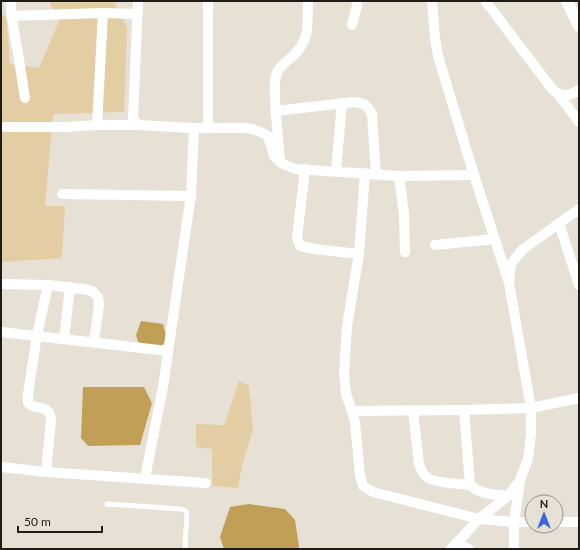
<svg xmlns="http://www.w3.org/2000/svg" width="580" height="550" font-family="Lato,sans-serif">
  <rect width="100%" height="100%" fill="#e7e1d5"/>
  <g fill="#e3cea4">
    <polygon points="49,1 114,1 127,28 124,112 53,114 45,206 65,206 62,258 1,262 1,16 6,15 10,64 39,68 59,21"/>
    <polygon points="239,381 249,386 253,429 242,466 238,488 212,486 212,449 196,447 196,424 224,425"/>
  </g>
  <g fill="#c29f57">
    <polygon points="141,321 163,324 167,340 158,350 138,342 136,335"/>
    <polygon points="83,387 144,387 152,403 140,445 88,446 81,438"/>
    <polygon points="249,504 285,509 295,520 299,546 298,549 224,549 220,537 230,507"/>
  </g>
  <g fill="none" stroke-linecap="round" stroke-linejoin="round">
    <path stroke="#fff" stroke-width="5" d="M107 504 181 509 186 511C189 524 183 537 186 549"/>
    <g stroke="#fff" stroke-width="10">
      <path d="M11 1C11 17 14 32 17 48 20 64 22 81 25 98"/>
      <polyline points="138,1 133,119 138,125 194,128 247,128 259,131 268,136 274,156 281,163 295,169 399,176 474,175"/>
      <polyline points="208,1 208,128"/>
      <polyline points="432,1 435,38 438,56 474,175 508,280"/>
      <path d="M486 2 553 90C563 98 568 96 579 90"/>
      <polyline points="11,16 103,13 138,14"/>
      <polyline points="352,25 358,1"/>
      <polyline points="559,95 579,122"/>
      <path d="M275 111 354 102C364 103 367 105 372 114L376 174"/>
      <polyline points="97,125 103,13"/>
      <polyline points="5,127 66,127 97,125 138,125"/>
      <path d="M280 161C278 140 276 118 275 97 275 89 274 80 277 73 280 65 288 61 294 55 311 37 307 24 308 1"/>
      <polyline points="305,169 297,238 300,246 314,249 359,254"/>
      <polyline points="336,171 342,103"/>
      <polyline points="365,173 359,254 347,326 344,374 346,394 352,411 355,422 360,475 363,486 373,492 479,519 514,522 532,522"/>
      <polyline points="399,176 404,214 405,252"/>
      <polyline points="62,194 191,196"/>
      <polyline points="559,223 579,285"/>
      <polyline points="435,245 495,239"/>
      <polyline points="1,284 48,285 83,289 92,291 98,297 99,305 94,342"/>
      <polyline points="1,332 168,351"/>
      <polyline points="64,339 70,287"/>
      <path d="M464 410 470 485C481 495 494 494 508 496"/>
      <polyline points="352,411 464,410 531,408 579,398"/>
      <path d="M413 411 419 464C421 470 423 475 428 478 437 483 458 484 470 485"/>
      <polyline points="1,467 46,472 206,483"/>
      <path d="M46 472 51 420C49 403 37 411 28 403V394L37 335 48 285"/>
      <polyline points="145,478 163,387 188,215 191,196 194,128"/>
      <polyline points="556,522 579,522"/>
      <polyline points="456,543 469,549"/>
      <polyline points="451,549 479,519 508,496 520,480 528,459 531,434 531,408 509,283 511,264 522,250 579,209"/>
      <polyline points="514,549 514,522 520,481"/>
    </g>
    <polyline stroke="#fff" stroke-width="12" points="567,1 579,26"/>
  </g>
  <rect width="580" height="550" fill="none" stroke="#1f1c18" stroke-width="4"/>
  <g transform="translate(544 514)"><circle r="19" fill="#e7e1d5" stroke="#979289"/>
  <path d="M0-3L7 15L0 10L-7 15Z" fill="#3969d9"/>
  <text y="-6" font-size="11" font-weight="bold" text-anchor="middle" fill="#1f1c18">N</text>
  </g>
  <path d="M18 526v6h84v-6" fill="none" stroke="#1f1c18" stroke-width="2"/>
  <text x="24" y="526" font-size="12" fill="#1f1c18" stroke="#e7e1d5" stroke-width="3" paint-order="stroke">50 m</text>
</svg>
